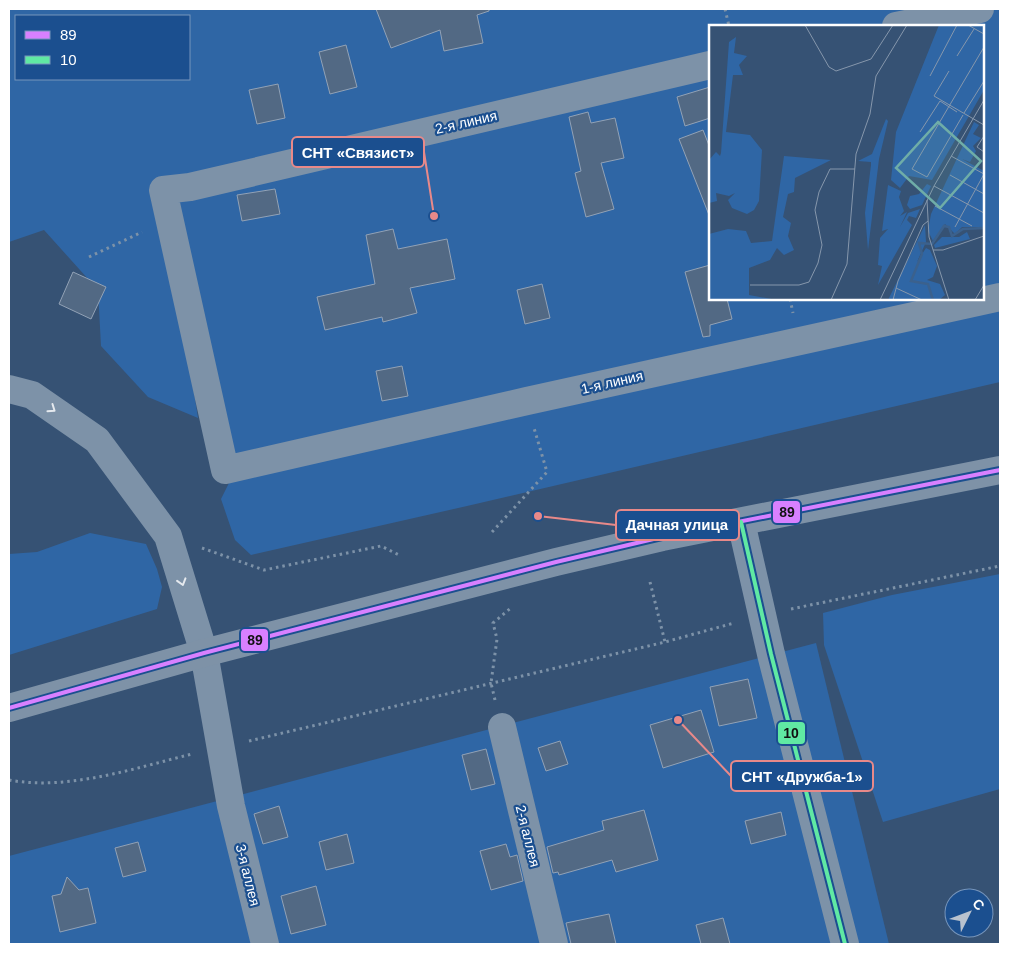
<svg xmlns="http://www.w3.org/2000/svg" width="1009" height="953" font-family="Helvetica,sans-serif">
<rect width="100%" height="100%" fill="#365274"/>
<g fill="#2f66a5" fill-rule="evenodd">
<path d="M 9,9 L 1000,9 L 1000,382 L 467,506 L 251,555 L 235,540 L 221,499 L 234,473 L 188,354 L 198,418 L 148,397 L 101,346 L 98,290 L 44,230 L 9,242 ZM 16,16 L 189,16 L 189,79 L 16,79 ZM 710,26 L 983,26 L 983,299 L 710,299 Z"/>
<polygon points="90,533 146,544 157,569 162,587 157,609 9,655 9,554 37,552"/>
<polygon points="1000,574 1000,789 883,822 824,645 823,613 892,595"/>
<polygon points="816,643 889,944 9,944 9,856"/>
</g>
<g fill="#526984" stroke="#92a2b6">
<polygon points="376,9 489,9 489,11 477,15 483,43 444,51 440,30 391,48"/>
<polygon points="346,45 357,87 330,94 319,52"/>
<polygon points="278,84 285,118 257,124 249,90"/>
<polygon points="710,87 710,118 685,126 677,97"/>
<polygon points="588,112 591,123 615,118 624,158 601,163 614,209 586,217 575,173 581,171 569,117"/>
<polygon points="703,130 710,148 710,215 709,215 679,139"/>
<polygon points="275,189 280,214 242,221 237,195"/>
<polygon points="393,229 398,249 447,239 455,279 410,288 417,313 383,322 382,317 325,330 317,297 375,284 366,235"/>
<polygon points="710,265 710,299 727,299 732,319 710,325 710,336 703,337 685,272"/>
<polygon points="73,272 106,287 91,319 59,304"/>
<polygon points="542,284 550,318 525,324 517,290"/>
<polygon points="402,366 408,396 382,401 376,371"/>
<polygon points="748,679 757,718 719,726 710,687"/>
<polygon points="701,710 714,752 663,768 650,725"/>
<polygon points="560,741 568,764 546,771 538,748"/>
<polygon points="486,749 495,784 471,790 462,755"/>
<polygon points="279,806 288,837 263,844 254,814"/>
<polygon points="644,810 658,860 616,872 612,860 559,875 558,872 553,873 547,847 604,830 602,821"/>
<polygon points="781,812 786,835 751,844 745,821"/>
<polygon points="347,834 354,863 326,870 319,842"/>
<polygon points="138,842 146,871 123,877 115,848"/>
<polygon points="506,844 510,857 517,855 523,881 491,890 480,851"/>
<polygon points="67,877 79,890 88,888 96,923 60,932 52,896 61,894"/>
<polygon points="316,886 326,925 291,934 281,896"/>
<polygon points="609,914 616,944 571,944 566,923"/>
<polygon points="723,918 730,944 701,944 696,925"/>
</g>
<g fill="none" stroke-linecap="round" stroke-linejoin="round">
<g stroke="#7d92a8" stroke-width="3" stroke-dasharray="2.5 4" stroke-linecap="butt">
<polyline points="725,9 729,26"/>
<polyline points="89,257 142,232"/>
<polyline points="790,299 793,313"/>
<polyline points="492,532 547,472 534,428"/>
<polyline points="202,548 264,570 381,546 401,556"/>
<polyline points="650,582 665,642"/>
<polyline points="791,609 1000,566"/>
<polyline points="495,700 491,683 497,639 493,623 512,607"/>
<polyline points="249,741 665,642 734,623"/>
<path d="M 9,780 C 68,791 135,768 192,754"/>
</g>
<g stroke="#7d92a8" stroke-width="28">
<polyline points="896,26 980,9"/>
<polyline points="710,65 190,187 163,190 225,470 527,401 1000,297"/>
<polyline points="9,389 32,395 97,440 168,536 204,653 231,806 265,944"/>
<polyline points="741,522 771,654 845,944"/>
<polyline points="502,727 554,944"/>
</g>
<polyline stroke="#7e92a7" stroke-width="28" points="9,708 204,653 556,562 662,537 1000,470"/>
<g stroke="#1b4f8f" stroke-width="8">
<polyline id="bus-1" points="9,708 204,653 556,562 662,537 1000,470"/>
</g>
<g stroke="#1b4f8f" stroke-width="8">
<polyline id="bus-2" points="741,522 771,654 845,944"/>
</g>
<use href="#bus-1" stroke="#d880ff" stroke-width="4"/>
<use href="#bus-2" stroke="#60e9a3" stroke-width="4"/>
</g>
<defs><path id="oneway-chevron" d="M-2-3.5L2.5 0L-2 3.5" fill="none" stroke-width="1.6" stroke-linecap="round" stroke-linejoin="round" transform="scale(1.25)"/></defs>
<g stroke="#e5e9ee">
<use href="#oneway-chevron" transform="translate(52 409) rotate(35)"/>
<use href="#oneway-chevron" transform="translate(182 582) rotate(73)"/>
</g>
<g text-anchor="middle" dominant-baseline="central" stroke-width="4.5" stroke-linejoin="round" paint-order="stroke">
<g font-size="14" fill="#fff" stroke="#1b4f8f">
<text transform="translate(466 122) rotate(-13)">2-я линия</text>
<text transform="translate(612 382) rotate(-13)">1-я линия</text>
<text transform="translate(528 836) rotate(76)">2-я аллея</text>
<text transform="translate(248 875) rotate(76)">3-я аллея</text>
</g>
</g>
<g transform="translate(709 25)">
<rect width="275" height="275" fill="#365274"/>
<path d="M 230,0 L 275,0 L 275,65 L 223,155 L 200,151 L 191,163 L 182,155 L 187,107 ZM 27,12 L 25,28 L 38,31 L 30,40 L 34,50 L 24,50 L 17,107 L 41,110 L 53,125 L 50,176 L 45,185 L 38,189 L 23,183 L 19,175 L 26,168 L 20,171 L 7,168 L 8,176 L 0,178 L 0,135 L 7,127 L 11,131 L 12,128 L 20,17 ZM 177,94 L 179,96 L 170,134 L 159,225 L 156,188 L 162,140 L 162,137 L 149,136 L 163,129 ZM 265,97 L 270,100 L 264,109 L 272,113 L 264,121 L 267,126 L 261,137 L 253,134 L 275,146 L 275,202 L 253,202 L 246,209 L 236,199 L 224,216 L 219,206 L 222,189 ZM 75,131 L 122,135 L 86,153 L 85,167 L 79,169 L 74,192 L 82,198 L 79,211 L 85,225 L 75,230 L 68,223 L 61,235 L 40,243 L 40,270 L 68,275 L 0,275 L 0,209 L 19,204 L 37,206 L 42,218 L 63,216 ZM 218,159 L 222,161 L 213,180 L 201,184 L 198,180 L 201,171 L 210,169 ZM 179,160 L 192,166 L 190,172 L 195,186 L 191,191 L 198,187 L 191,202 L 199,188 L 211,184 L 207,193 L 200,191 L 198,195 L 203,200 L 169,260 L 173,241 L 169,240 L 171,213 L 179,204 L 173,206 ZM 216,200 L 217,217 L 208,237 L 217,223 L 221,225 L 228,241 L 224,252 L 218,255 L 231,259 L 236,270 L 230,275 L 179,275 ZM 258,207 L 261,214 L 226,223 L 225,220 L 233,212 L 250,212 Z" fill="#2f66a5"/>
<path fill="none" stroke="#3b618d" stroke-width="2.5" d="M 224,275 L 219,259 L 202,256 L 213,229 L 210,218 L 223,219 L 235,201 L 240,202 L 243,211 L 254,204 L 275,203"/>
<path fill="none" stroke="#8697ac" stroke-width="1" d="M 96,0 L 120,42 L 127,46 L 162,34 L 184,0M 259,0 L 275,9M 248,31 L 265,4M 240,46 L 225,71 L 275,100M 221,51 L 248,0M 255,88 L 275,56M 254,90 L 218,152 L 203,144 L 275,22M 211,107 L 231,76 L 248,87M 275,111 L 268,122 L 275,127M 242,131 L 275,149M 241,150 L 275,169M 225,161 L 275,188M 218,175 L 220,212 L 240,275M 226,181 L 263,201M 246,202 L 275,149M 224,225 L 234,225 L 275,211M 41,260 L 90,260 L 100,257 L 109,238 L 113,220 L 106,185 L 110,167 L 121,144 L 146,144M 187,263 L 213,275M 122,275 L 138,239 L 147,129 L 161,89 L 167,51 L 198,0M 171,275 L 225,161 L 275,75M 184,275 L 189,256 L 214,200 L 219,196M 266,275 L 275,260"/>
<path fill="#6fada8" fill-opacity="0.15" stroke="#6fada8" stroke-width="2.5" d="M 229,97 L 272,136 L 231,183 L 187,143 Z"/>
<rect width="275" height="275" fill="none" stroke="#fff" stroke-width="2.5"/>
</g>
<path fill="none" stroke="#e88989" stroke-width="2" d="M434 216L424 152M538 516L616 525M678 720L731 776"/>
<g fill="#e88989" stroke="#1b4f8f" stroke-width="2">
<circle cx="434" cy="216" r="5"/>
<circle cx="538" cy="516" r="5"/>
<circle cx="678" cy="720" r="5"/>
</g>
<g fill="#1b4f8f" stroke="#e88989" stroke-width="2">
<rect x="292" y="137" width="132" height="30" rx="5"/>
<rect x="616" y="510" width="123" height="30" rx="5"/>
<rect x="731" y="761" width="142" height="30" rx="5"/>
</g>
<g font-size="15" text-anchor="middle" font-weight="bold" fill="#fff">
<text x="358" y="158">СНТ «Связист»</text>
<text x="677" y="530">Дачная улица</text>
<text x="802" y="782">СНТ «Дружба-1»</text>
</g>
<g stroke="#1b4f8f" stroke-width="2">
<rect x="772" y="500" width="29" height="24" rx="5" fill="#d880ff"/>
<rect x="240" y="628" width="29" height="24" rx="5" fill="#d880ff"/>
<rect x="777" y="721" width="29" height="24" rx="5" fill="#60e9a3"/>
</g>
<g font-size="14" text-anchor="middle" font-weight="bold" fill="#111">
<text x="787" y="517">89</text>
<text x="255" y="645">89</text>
<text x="791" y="738">10</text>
</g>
<rect width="1009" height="953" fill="none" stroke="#ffffff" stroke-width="20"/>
<rect x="15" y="15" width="175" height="65" fill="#1b4f8f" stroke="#7695bc"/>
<rect x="25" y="31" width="25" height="8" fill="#d880ff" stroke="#7695bc"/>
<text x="60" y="40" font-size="15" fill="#ffffff">89</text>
<rect x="25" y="56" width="25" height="8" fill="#60e9a3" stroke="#7695bc"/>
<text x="60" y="65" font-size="15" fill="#ffffff">10</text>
<g transform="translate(969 913) rotate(48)"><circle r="24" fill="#1b4f8f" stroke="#7695bc"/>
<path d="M0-4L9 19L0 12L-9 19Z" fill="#b9c2ce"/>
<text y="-8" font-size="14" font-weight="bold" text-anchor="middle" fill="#ffffff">С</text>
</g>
</svg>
